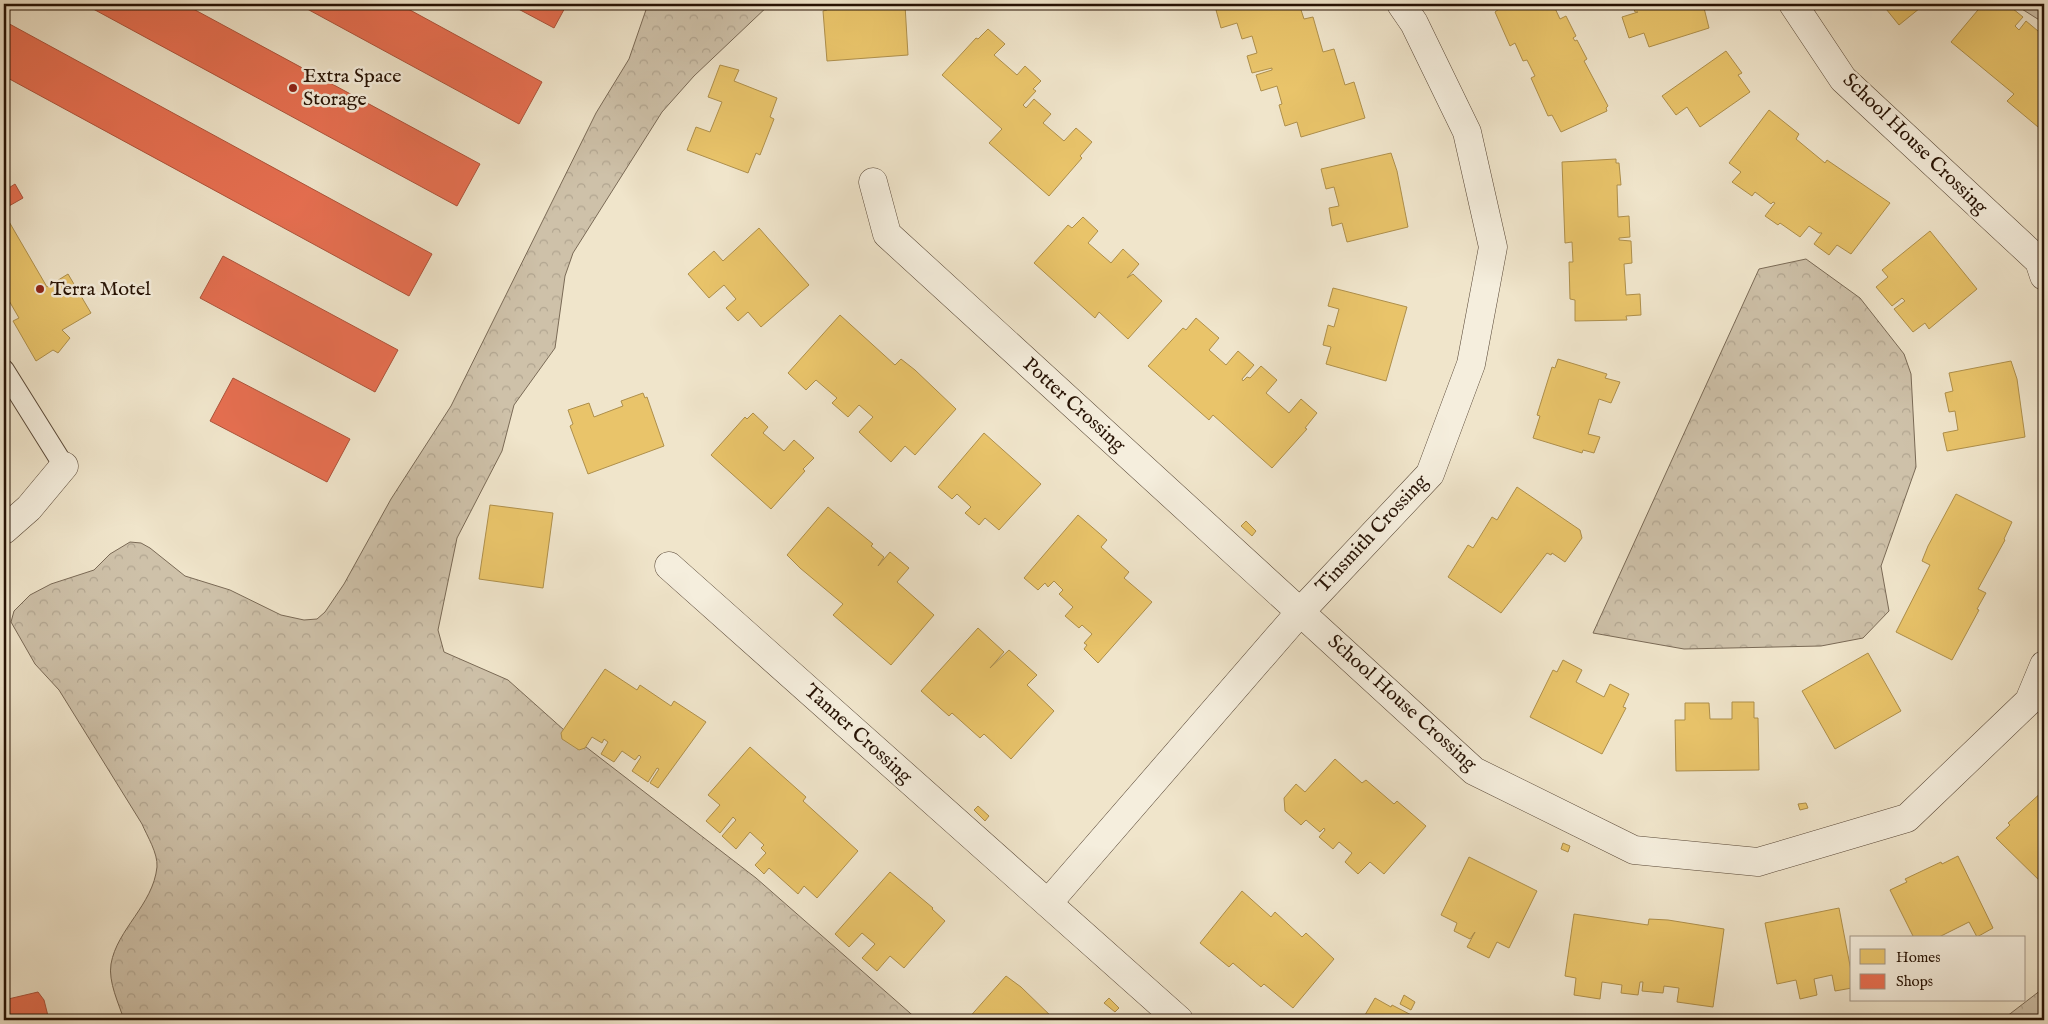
<svg xmlns="http://www.w3.org/2000/svg" width="2048" height="1024" font-family="'IM FELL English',serif">
<defs>
<pattern id="forest-crowns" width="20" height="18" patternUnits="userSpaceOnUse" patternTransform="scale(1.25)"><rect width="20" height="18" fill="#cec1a9"/><path d="M2 6a3 3 0 1 1 6 0M12 15a3 3 0 1 1 6 0" fill="none" stroke="#b1a590"/></pattern>
</defs>
<rect width="100%" height="100%" fill="#f0e5cb"/>
<filter id="stains"><feTurbulence type="fractalNoise" baseFrequency=".004" numOctaves="4"/><feColorMatrix values="0 0 0 0 .2 0 0 0 0 .09 0 0 0 0 .02 0 0 0 .5 -.17"/></filter>
<radialGradient id="worn" r=".72"><stop offset=".6" stop-color="#630" stop-opacity="0"/><stop offset="1" stop-color="#630" stop-opacity=".3"/></radialGradient>
<g fill="url(#forest-crowns)" stroke="#7a6a56">
<path d="M 648,4 L 770,4 L 694,76 L 662,112 L 573,253 L 565,276 L 555,348 L 514,405 L 502,451 L 457,538 L 438,630 L 444,652 L 508,680 L 564,730 L 756,878 L 918,1020 L 124,1020 C 119,1004 108,982 111,964 C 117,929 153,905 157,867 C 158,853 147,836 142,824 L 59,690 L 35,664 L 11,622 L 14,611 L 30,595 L 51,584 L 94,570 L 110,554 L 130,542 L 141,543 L 150,548 L 185,576 L 230,590 L 281,615 L 304,620 L 317,619 L 325,612 L 344,584 L 391,499 L 451,406 L 596,113 L 629,59 Z"/>
<polygon points="2014,4 2044,4 2044,23"/>
<polygon points="1806,259 1860,298 1904,354 1911,374 1916,467 1881,566 1889,611 1863,638 1821,646 1684,649 1593,633 1759,269"/>
<polygon points="2044,986 2044,1020 2002,1020 2041,990"/>
</g>
<g fill="#e9c46a" stroke="#ae8f4b">
<polygon points="827,4 848,4 848,9 880,7 880,4 905,5 908,55 827,61 823,11 827,10"/>
<polygon points="1231,4 1299,4 1304,19 1313,17 1323,52 1334,49 1345,85 1354,82 1365,118 1301,137 1297,122 1285,126 1279,105 1282,104 1277,86 1261,91 1256,75 1272,70 1272,68 1252,73 1247,56 1257,53 1252,36 1242,39 1237,23 1221,28 1216,10"/>
<polygon points="1497,4 1553,4 1560,19 1566,16 1576,36 1573,38 1575,41 1577,40 1587,59 1584,61 1608,106 1606,108 1607,111 1561,132 1552,115 1548,116 1531,78 1535,76 1527,60 1523,61 1515,43 1510,46 1495,12 1499,9"/>
<polygon points="1632,4 1703,4 1709,28 1649,47 1644,33 1629,38 1622,17 1638,12 1635,12"/>
<polygon points="1882,4 1925,4 1899,25"/>
<polygon points="1983,4 1991,7 1994,4 2007,4 2023,17 2015,26 2019,30 2026,21 2044,36 2042,49 2044,56 2041,59 2044,62 2044,132 2007,101 2014,94 1951,42"/>
<polygon points="988,29 1005,44 994,55 1017,75 1025,66 1041,81 1033,89 1036,91 1023,105 1026,108 1034,99 1051,114 1043,123 1064,141 1076,128 1092,142 1080,156 1082,158 1049,196 989,143 1002,129 942,75 976,38 978,39"/>
<polygon points="1726,51 1742,73 1738,75 1750,92 1700,127 1687,107 1676,115 1662,96"/>
<polygon points="720,65 739,70 734,81 777,98 770,117 774,119 760,155 756,153 748,173 687,150 696,127 710,132 722,102 708,97"/>
<polygon points="1769,110 1799,134 1796,139 1825,163 1827,160 1890,203 1851,254 1837,245 1829,255 1814,244 1822,233 1819,233 1809,226 1800,237 1780,223 1778,225 1765,216 1775,203 1773,202 1771,204 1755,192 1752,196 1732,182 1741,172 1729,163"/>
<polygon points="1391,153 1397,171 1408,227 1347,242 1342,223 1332,226 1329,208 1339,206 1334,187 1326,189 1321,169"/>
<polygon points="1616,159 1616,163 1619,163 1621,185 1617,185 1618,217 1629,216 1630,237 1619,238 1619,240 1631,241 1632,263 1624,264 1626,295 1640,294 1641,315 1626,316 1627,320 1575,321 1575,300 1570,299 1569,262 1573,262 1572,242 1565,243 1562,162"/>
<polygon points="4,213 47,287 68,274 91,313 62,330 70,338 58,353 53,350 36,361 13,321 19,318 4,292"/>
<polygon points="1083,217 1098,231 1088,243 1111,263 1123,249 1139,264 1127,278 1133,274 1162,301 1128,339 1099,312 1095,318 1034,263 1068,225 1072,228"/>
<polygon points="759,228 809,285 761,327 748,312 738,321 726,308 736,299 724,285 709,298 688,274 714,251 723,261"/>
<polygon points="1930,231 1977,289 1929,329 1925,323 1913,332 1894,309 1905,301 1902,298 1892,306 1876,287 1888,277 1882,270"/>
<polygon points="1333,288 1407,307 1386,381 1326,364 1331,347 1323,345 1328,325 1334,327 1339,309 1328,306"/>
<polygon points="840,315 895,365 901,359 915,370 956,409 915,455 905,446 891,462 859,432 873,417 859,405 848,417 832,403 837,398 816,380 806,390 788,373"/>
<polygon points="1196,318 1219,338 1209,350 1226,365 1238,351 1254,365 1242,379 1243,381 1247,377 1250,378 1261,366 1277,380 1266,393 1289,413 1301,399 1317,413 1305,428 1307,429 1272,468 1213,415 1209,420 1148,366 1183,328 1186,330"/>
<polygon points="1558,359 1607,374 1605,378 1620,382 1611,403 1599,399 1588,434 1600,437 1594,453 1583,450 1582,453 1533,438 1540,416 1537,415 1552,367 1555,368"/>
<polygon points="2011,361 2017,379 2025,437 1947,451 1943,433 1958,430 1955,411 1949,412 1945,393 1953,391 1949,373"/>
<polygon points="643,393 645,398 647,397 664,446 588,474 570,426 573,424 568,410 589,403 594,417 623,406 621,401"/>
<polygon points="753,413 768,427 763,433 784,451 794,440 814,458 803,469 805,471 771,509 711,455 745,417 747,419"/>
<polygon points="984,433 1041,484 999,530 985,518 979,525 965,513 971,507 957,494 952,499 938,487"/>
<polygon points="1517,487 1580,530 1582,538 1565,562 1552,553 1551,555 1547,553 1501,613 1448,577 1468,545 1473,548 1492,517 1497,520"/>
<polygon points="1956,494 2012,522 2004,539 2005,540 1978,589 1986,593 1977,609 1979,610 1952,660 1896,632 1930,565 1922,561 1928,546"/>
<polygon points="490,505 553,513 543,588 479,579"/>
<polygon points="828,507 873,544 871,546 884,557 878,566 890,552 909,568 897,582 934,615 891,665 833,615 843,604 800,568 787,555"/>
<polygon points="1078,515 1107,540 1101,547 1129,572 1124,578 1152,602 1098,663 1084,649 1087,645 1084,643 1092,634 1082,625 1079,628 1065,616 1073,607 1059,594 1063,590 1054,581 1048,587 1045,583 1038,590 1024,578"/>
<polygon points="1246,521 1256,531 1252,536 1241,526"/>
<polygon points="978,628 1004,652 990,668 1009,650 1037,675 1027,685 1054,711 1011,759 984,734 980,738 952,713 949,716 921,691"/>
<polygon points="1868,653 1901,711 1835,749 1802,691"/>
<polygon points="1563,660 1582,670 1576,682 1604,697 1610,684 1629,694 1623,707 1626,708 1602,754 1530,717 1553,670 1557,672"/>
<polygon points="605,669 637,690 640,685 671,706 674,701 706,722 658,788 650,783 659,769 657,768 648,782 632,771 641,757 639,755 635,760 622,751 614,762 601,754 608,742 604,739 602,743 592,737 585,748 579,750 562,739 561,733"/>
<polygon points="1732,702 1754,702 1754,718 1758,718 1759,770 1676,771 1675,720 1685,720 1685,703 1709,703 1710,719 1732,719"/>
<polygon points="750,747 806,797 803,801 858,851 817,898 804,886 798,894 769,868 764,874 755,865 766,853 761,848 764,845 750,832 736,849 722,836 736,820 733,817 720,833 706,821 720,805 708,795"/>
<polygon points="1335,759 1362,783 1366,780 1394,804 1397,801 1426,826 1384,874 1370,862 1358,874 1345,862 1352,853 1339,842 1333,849 1319,837 1325,830 1324,828 1320,832 1306,820 1301,825 1285,811 1284,798 1296,784 1305,792"/>
<polygon points="2044,790 2044,885 1996,838 2010,825 2008,823"/>
<polygon points="1806,803 1808,808 1800,810 1798,804"/>
<polygon points="978,806 989,816 985,821 974,810"/>
<polygon points="1563,843 1570,846 1568,852 1561,849"/>
<polygon points="1958,856 1993,928 1977,937 1969,922 1937,938 1914,938 1890,890 1907,882 1905,879 1941,862 1942,864"/>
<polygon points="1469,857 1537,891 1509,948 1497,942 1489,958 1467,947 1475,932 1470,939 1454,931 1457,923 1441,915"/>
<polygon points="890,872 933,908 932,909 945,921 904,968 890,956 877,971 862,958 875,944 862,933 849,947 835,934"/>
<polygon points="1242,891 1271,917 1275,912 1302,937 1306,933 1334,959 1293,1008 1264,984 1261,987 1233,963 1229,967 1200,943"/>
<polygon points="1839,908 1852,976 1852,988 1835,991 1832,975 1814,979 1817,995 1800,999 1796,980 1777,984 1765,923"/>
<polygon points="1574,914 1648,925 1649,919 1668,920 1724,929 1713,1007 1677,1002 1679,988 1664,986 1663,993 1642,991 1643,982 1640,982 1638,995 1621,993 1622,985 1602,982 1600,999 1574,995 1576,978 1565,976"/>
<polygon points="1006,976 1021,987 1055,1020 967,1020"/>
<polygon points="1404,995 1415,1002 1411,1010 1400,1004"/>
<polygon points="1109,998 1119,1008 1115,1012 1104,1003"/>
<polygon points="1375,998 1391,1007 1392,1005 1421,1020 1362,1020"/>
</g>
<g fill="#e76f51" stroke="#ad533a">
<polygon points="84,4 184,4 480,164 457,206"/>
<polygon points="298,4 399,4 542,82 519,124"/>
<polygon points="509,4 567,4 554,28"/>
<polygon points="4,21 432,254 409,296 4,76"/>
<polygon points="15,184 23,198 9,206 4,198 4,191"/>
<polygon points="223,256 398,350 375,392 200,298"/>
<polygon points="233,378 350,439 327,482 210,421"/>
<polygon points="38,992 44,1000 49,1020 4,1020 4,1000"/>
</g>
<g fill="none" stroke-linecap="round" stroke-linejoin="round">
<g stroke="#584736" stroke-width="22">
<polyline id="lane" points="4,370 64,466"/>
</g>
<g stroke="#584736" stroke-width="29">
<g id="street">
<polyline points="1793,4 1843,79 2039,261 2044,276"/>
<polyline points="873,182 887,234 1474,771 1634,850 1758,862 1907,818 2029,701 2044,665"/>
<polyline points="4,530 29,508 64,466"/>
<polyline points="669,566 1179,1020"/>
<polyline points="1048,903 1301,611 1430,474 1471,364 1493,247 1467,132 1414,23 1401,4"/>
</g>
</g>
<use href="#lane" stroke="#f5eedd" stroke-width="20"/>
<use href="#street" stroke="#f5eedd" stroke-width="28"/>
</g>
<g fill="#8f2418" stroke="#f5eedd" stroke-width="2">
<circle cx="293" cy="88" r="5"/>
<circle cx="40" cy="289" r="5"/>
</g>
<g text-anchor="middle" dominant-baseline="central" stroke-width="5" stroke-linejoin="round" paint-order="stroke">
<g font-size="20" fill="#261204" stroke="#f5eedd" text-anchor="start">
<text x="303" y="76">Extra Space<tspan x="303" dy="23">Storage</tspan></text>
<text x="50" y="289">Terra Motel</text>
</g>
<g font-size="20" fill="#261204" stroke="#f5eedd">
<text transform="translate(1915 144) rotate(44)">School House Crossing</text>
<text transform="translate(1074 405) rotate(42)">Potter Crossing</text>
<text transform="translate(1372 534) rotate(-47)">Tinsmith Crossing</text>
<text transform="translate(1402 703) rotate(42)">School House Crossing</text>
<text transform="translate(858 734) rotate(42)">Tanner Crossing</text>
</g>
</g>
<rect width="2048" height="1024" fill="none" stroke="#f0e5cb" stroke-width="20"/>
<rect x="5" y="5" width="2038" height="1014" fill="none" stroke="#261204" stroke-width="2.5"/>
<rect x="10" y="10" width="2028" height="1004" fill="none" stroke="#261204"/>
<rect x="1850" y="936" width="175" height="65" fill="#f5eedd" stroke="#a29686"/>
<rect x="1860" y="949" width="25" height="15" fill="#e9c46a" stroke="#a29686"/>
<text x="1896" y="962" font-size="15" fill="#261204">Homes</text>
<rect x="1860" y="974" width="25" height="15" fill="#e76f51" stroke="#a29686"/>
<text x="1896" y="986" font-size="15" fill="#261204">Shops</text>
<rect width="100%" height="100%" filter="url(#stains)"/>
<rect width="100%" height="100%" fill="url(#worn)"/>
</svg>
